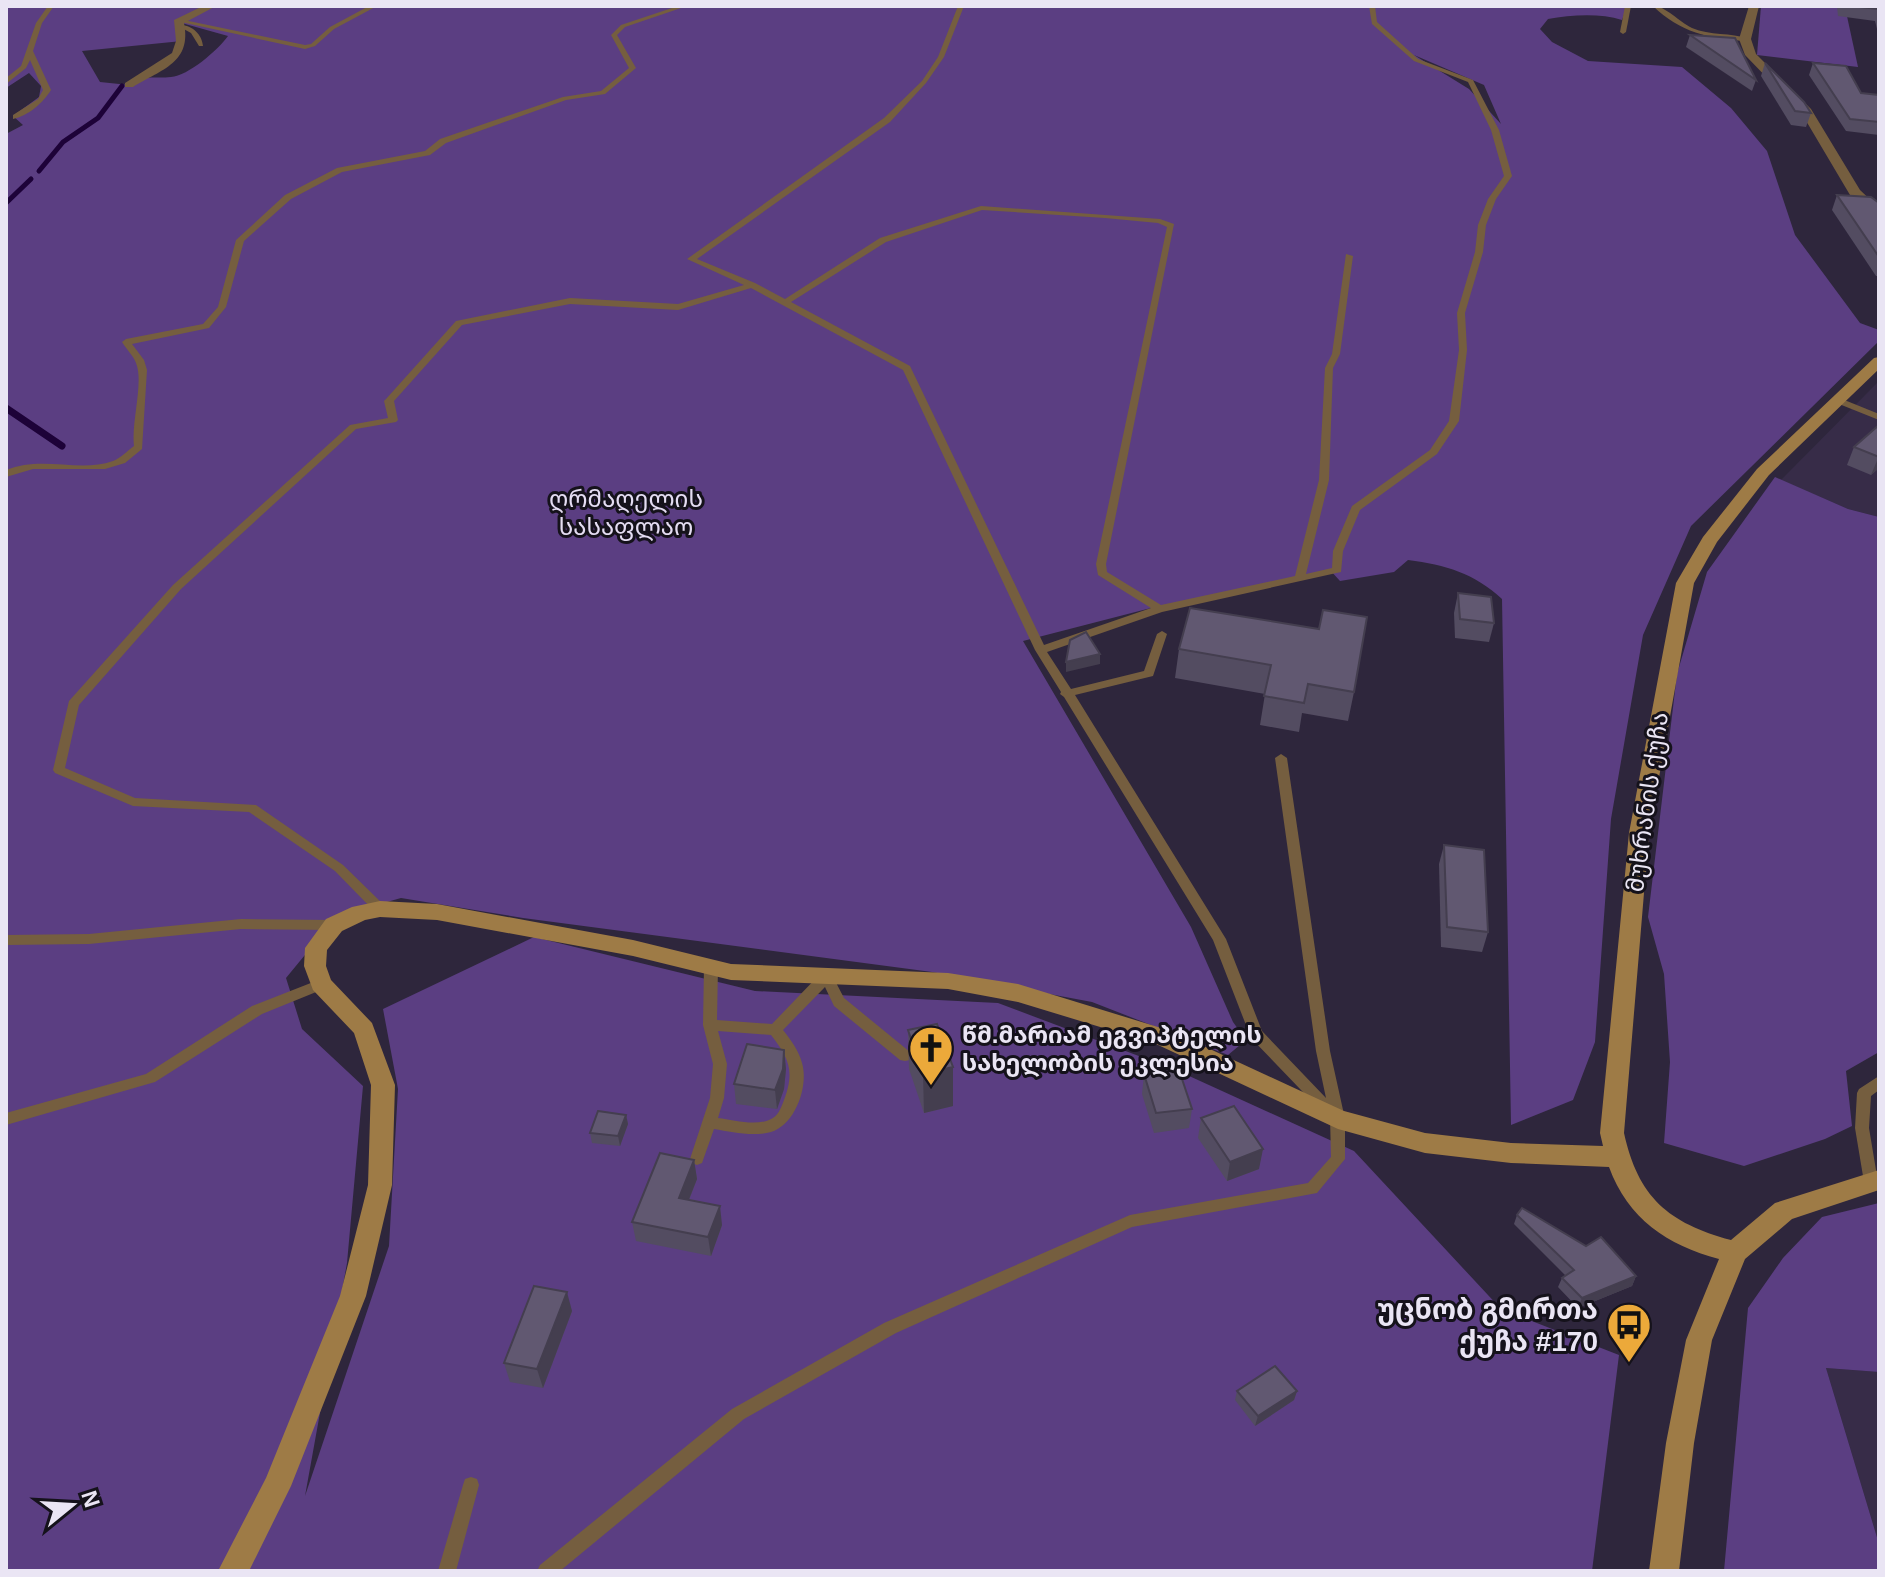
<svg xmlns="http://www.w3.org/2000/svg" width="1885" height="1577" font-family="Helvetica,'Noto Sans Georgian',sans-serif">
<rect width="100%" height="100%" fill="#2e263c"/>
<g fill="#372c48">
<polygon points="1879,381 1879,517 1848,509 1781,480"/>
<polygon points="1826,1368 1879,1372 1879,1544"/>
</g>
<g fill="#5b3e82" fill-rule="evenodd">
<path d="M 6,6 L 1627,6 L 1622,20 C 1600,13 1571,15 1548,19 L 1540,29 L 1552,42 L 1588,61 L 1682,67 L 1731,108 L 1767,151 L 1795,235 L 1860,323 L 1879,330 L 1879,341 L 1691,526 L 1643,635 L 1611,819 L 1595,1042 L 1573,1100 L 1511,1125 L 1502,599 C 1474,573 1446,565 1408,560 L 1394,572 L 1340,581 L 1330,570 L 1147,609 L 1023,641 L 1191,927 L 1233,1022 L 1246,1040 L 1228,1055 L 1092,1002 L 932,972 L 523,918 L 401,898 L 337,916 L 286,978 L 302,1029 L 363,1086 L 347,1263 L 305,1496 L 389,1246 L 398,1089 L 383,1009 L 534,937 L 755,991 L 998,1003 L 1176,1070 L 1354,1151 L 1501,1309 L 1619,1355 L 1592,1571 L 6,1571 L 6,134 L 23,125 L 13,116 L 39,97 L 41,86 L 29,73 L 6,88 ZM 178,22 L 228,36 C 218,50 188,76 171,77 C 154,79 143,74 129,85 L 100,82 L 82,51 L 182,41 ZM 1414,55 L 1484,85 L 1501,124 L 1469,89 Z"/>
<polygon points="1761,6 1845,7 1858,67 1757,55"/>
<polygon points="1775,477 1848,509 1879,517 1879,1052 1846,1071 1852,1126 1825,1139 1744,1166 1664,1143 1670,1062 1664,974 1648,917 1677,674 1707,572"/>
<polygon points="1879,1203 1879,1372 1826,1368 1879,1544 1879,1571 1724,1571 1748,1308 1783,1258 1822,1217"/>
</g>
<g fill="none" stroke-linecap="round" stroke-linejoin="round">
<g stroke="#1d0238" stroke-width="5">
<polyline points="39,171 63,142 98,118 122,86"/>
<polyline points="6,203 31,179"/>
</g>
<polyline stroke="#1d0238" stroke-width="7" points="6,408 62,446"/>
<g fill="#755e3f" fill-rule="evenodd">
<path d="M 48,6 L 54,6 L 42,23 L 33,51 L 51,90 C 43,103 28,116 13,119 L 13,115 L 38,99 L 43,90 L 30,60 L 26,68 L 6,84 L 6,78 L 21,66 L 36,23 Z"/>
<polygon points="369,6 377,6 334,29 315,46 305,49 176,21 179,19 305,45 311,44 330,27"/>
<path d="M 678,6 L 687,6 L 625,27 L 617,35 L 636,68 L 605,94 L 566,100 L 446,143 L 430,155 L 342,172 L 291,199 L 244,241 L 226,307 L 209,328 L 132,344 L 144,360 L 147,370 L 142,449 L 125,463 L 105,469 L 33,469 L 6,477 L 6,470 C 42,455 79,473 113,461 C 121,458 127,451 134,446 C 131,422 144,382 136,363 C 133,355 126,349 122,342 L 126,339 L 203,324 L 218,307 L 236,240 L 285,195 L 337,168 L 425,151 L 440,139 L 563,97 L 601,91 L 629,68 L 611,35 L 621,25 Z"/>
<path d="M 958,6 L 964,6 L 944,57 L 926,83 L 890,122 L 697,259 L 755,283 L 785,299 L 880,238 L 981,206 L 1160,219 L 1174,224 L 1106,564 L 1107,572 L 1161,605 L 1295,576 L 1319,480 L 1325,368 L 1332,354 L 1346,254 L 1353,256 L 1340,354 L 1333,368 L 1329,480 L 1306,574 L 1332,568 L 1333,551 L 1352,506 L 1430,450 L 1449,421 L 1459,350 L 1457,313 L 1475,252 L 1478,225 L 1488,199 L 1504,176 L 1491,130 L 1468,82 L 1414,61 L 1372,24 L 1369,6 L 1375,6 L 1377,22 L 1418,59 L 1473,80 L 1499,130 L 1512,176 L 1496,199 L 1486,225 L 1483,252 L 1465,313 L 1467,350 L 1459,421 L 1437,454 L 1360,510 L 1343,551 L 1341,572 L 1162,612 L 1047,652 L 1071,689 L 1144,671 L 1157,634 L 1162,631 L 1167,634 L 1153,676 L 1075,695 L 1226,939 L 1262,1031 L 1326,1098 L 1316,1051 L 1275,758 L 1281,754 L 1287,758 L 1330,1051 L 1345,1119 L 1345,1159 L 1317,1193 L 1132,1227 L 896,1333 L 744,1419 L 560,1571 L 537,1571 L 540,1565 L 732,1409 L 884,1323 L 1130,1215 L 1308,1183 L 1331,1157 L 1330,1117 L 1325,1115 L 1251,1038 L 1213,940 L 1064,697 L 1060,694 L 1061,692 L 1035,650 L 903,370 L 751,288 L 678,310 L 570,304 L 462,325 L 394,401 L 398,420 L 396,422 L 356,429 L 181,589 L 79,705 L 65,768 L 135,798 L 256,805 L 343,865 L 385,906 L 386,909 L 385,912 L 375,912 L 335,871 L 249,812 L 133,806 L 55,773 L 53,770 L 69,701 L 173,585 L 350,425 L 388,418 L 384,401 L 386,399 L 456,321 L 570,298 L 678,304 L 744,285 L 687,259 L 884,118 L 922,81 L 938,57 ZM 982,210 L 1105,218 L 1158,223 L 1167,227 L 1096,564 L 1098,575 L 1151,608 L 1044,645 L 910,366 L 791,302 L 886,242 Z"/>
<polygon points="1625,6 1631,6 1626,32 1623,34 1620,32"/>
<path d="M 1653,6 C 1666,6 1679,22 1692,28 C 1710,36 1731,32 1748,39 L 1745,41 C 1709,39 1680,32 1653,6 Z"/>
<path d="M 180,25 C 193,25 202,35 203,46 L 199,46 L 191,33 L 180,27 Z"/>
<polygon points="1837,397 1879,414 1879,420 1834,402 1832,400"/>
<polygon points="241,919 334,920 339,922 340,925 339,928 334,930 241,929 89,944 6,945 6,935 89,934"/>
<path d="M 711,962 L 716,963 L 718,967 L 717,1020 L 772,1024 L 821,973 L 831,973 L 844,998 L 910,1052 L 912,1056 L 910,1060 L 905,1061 L 900,1060 L 834,1006 L 825,987 L 783,1030 C 791,1040 799,1051 802,1063 C 809,1086 795,1125 771,1132 C 752,1137 732,1132 714,1129 L 702,1163 L 697,1165 L 692,1163 L 690,1159 L 710,1098 L 713,1064 L 703,1025 L 704,967 L 706,963 ZM 718,1031 L 771,1035 C 789,1058 795,1071 784,1100 C 781,1108 778,1117 769,1120 C 754,1126 733,1120 718,1118 L 724,1098 L 727,1064 Z"/>
<polygon points="321,979 326,980 328,984 326,988 262,1014 155,1082 6,1125 6,1113 146,1074 252,1006"/>
<polygon points="1879,1076 1879,1090 1871,1096 1869,1128 1878,1182 1876,1186 1871,1188 1866,1186 1864,1182 1855,1128 1857,1093 1859,1089"/>
<polygon points="471,1477 477,1479 479,1485 456,1571 438,1571 463,1485 465,1479"/>
</g>
<g fill="#755e3f" fill-rule="evenodd">
<path d="M 203,6 L 216,6 L 184,23 C 192,63 162,69 133,87 L 125,87 L 125,83 L 172,53 L 176,41 L 174,20 Z"/>
<polygon points="1749,6 1759,6 1751,39 1756,54 1811,109 1860,190 1879,208 1879,219 1850,195 1802,114 1745,55 1739,39"/>
</g>
<path fill="#9e7b46" fill-rule="evenodd" d="M 1879,357 L 1879,369 L 1769,475 L 1717,542 L 1694,583 L 1649,833 L 1624,1133 C 1638,1197 1668,1223 1731,1240 L 1775,1203 L 1879,1170 L 1879,1190 L 1792,1219 L 1745,1259 L 1712,1340 L 1694,1443 L 1679,1571 L 1649,1571 L 1666,1443 L 1686,1340 L 1719,1259 C 1667,1245 1628,1219 1609,1167 L 1511,1163 L 1425,1153 L 1338,1129 L 1156,1044 L 1018,1002 L 948,989 L 731,980 L 633,956 L 437,920 L 380,917 L 365,920 L 342,931 L 327,950 L 326,966 L 331,980 L 372,1023 L 395,1085 L 392,1185 L 366,1296 L 291,1486 L 249,1571 L 218,1571 L 266,1478 L 340,1296 L 368,1185 L 371,1085 L 354,1033 L 313,990 L 304,966 L 305,948 L 326,919 L 352,907 L 380,901 L 437,904 L 633,940 L 731,964 L 948,973 L 1018,984 L 1171,1031 L 1344,1111 L 1425,1133 L 1511,1143 L 1603,1146 L 1600,1133 L 1629,833 L 1676,583 L 1703,537 L 1757,469 L 1874,358 Z"/>
</g>
<g fill="#534c61">
<polygon points="1837,6 1879,6 1879,37 1875,21 1838,16"/>
<polygon points="1690,35 1756,80 1752,91 1686,47"/>
<polygon points="1765,63 1811,113 1806,127 1791,125 1761,76"/>
<polygon points="1813,63 1861,93 1879,95 1879,135 1846,131 1809,75"/>
<polygon points="1837,195 1879,203 1879,276 1876,276 1832,210"/>
<polygon points="1879,425 1879,468 1871,475 1847,465 1854,447"/>
<polygon points="1458,593 1494,623 1489,642 1455,638 1454,613"/>
<polygon points="1190,608 1354,692 1348,721 1302,713 1299,732 1260,725 1265,694 1175,678 1179,649"/>
<polygon points="1444,845 1488,932 1482,952 1441,947 1439,864"/>
<polygon points="908,1030 953,1106 924,1113 909,1069"/>
<polygon points="784,1050 786,1069 784,1089 777,1109 736,1104 734,1084"/>
<polygon points="1144,1074 1192,1109 1189,1128 1154,1133 1142,1094"/>
<polygon points="626,1115 628,1124 620,1146 592,1143 590,1133"/>
<polygon points="1201,1118 1259,1169 1227,1181 1198,1138"/>
<polygon points="694,1160 697,1179 689,1200 722,1225 711,1256 636,1241 632,1222"/>
<polygon points="1517,1215 1636,1276 1632,1286 1578,1308 1558,1287 1562,1278 1566,1276 1514,1224"/>
<polygon points="572,1311 543,1388 510,1382 504,1363"/>
<polygon points="1237,1391 1297,1391 1294,1400 1255,1426 1235,1400"/>
</g>
<g fill="#443e4f">
<polygon points="1879,456 1879,468 1871,475"/>
<polygon points="1100,654 1100,664 1066,672 1066,662"/>
<polygon points="784,1050 786,1069 784,1089 777,1109 775,1090"/>
<polygon points="953,1067 953,1106 924,1113 923,1074"/>
<polygon points="626,1115 628,1124 620,1146 618,1136"/>
<polygon points="1263,1149 1259,1169 1227,1181 1230,1162"/>
<polygon points="694,1160 697,1179 682,1217 679,1198"/>
<polygon points="720,1206 722,1225 711,1256 708,1237"/>
<polygon points="1636,1276 1632,1286 1578,1308 1582,1298"/>
<polygon points="567,1292 572,1311 543,1388 537,1369"/>
<polygon points="1297,1391 1294,1400 1255,1426 1258,1416"/>
</g>
<g fill="#615871" stroke="#443e4f" stroke-width="2">
<polygon points="1850,6 1879,6 1879,10 1879,9"/>
<polygon points="1690,35 1735,38 1756,80"/>
<polygon points="1765,63 1804,102 1811,113 1795,111"/>
<polygon points="1813,63 1846,66 1861,93 1879,95 1879,122 1850,119"/>
<polygon points="1837,195 1871,197 1879,203 1879,257"/>
<polygon points="1879,425 1879,457 1854,447"/>
<polygon points="1458,593 1491,597 1494,623 1460,619"/>
<polygon points="1190,608 1319,629 1323,610 1367,617 1354,692 1308,684 1304,703 1264,696 1271,665 1179,649"/>
<polygon points="1086,632 1100,654 1066,662 1070,640"/>
<polygon points="1444,845 1484,850 1488,932 1447,927"/>
<polygon points="937,1024 953,1067 923,1074 908,1030"/>
<polygon points="747,1044 784,1050 783,1069 775,1090 734,1084"/>
<polygon points="1179,1070 1192,1109 1156,1113 1144,1074"/>
<polygon points="1234,1106 1263,1149 1230,1162 1201,1118"/>
<polygon points="598,1111 626,1115 618,1136 590,1133"/>
<polygon points="660,1153 694,1160 679,1198 720,1206 708,1237 632,1222"/>
<polygon points="1522,1208 1586,1246 1601,1237 1636,1276 1582,1298 1562,1278 1574,1270 1517,1215"/>
<polygon points="534,1286 567,1292 537,1369 504,1363"/>
<polygon points="1275,1366 1297,1391 1258,1416 1237,1391"/>
</g>
<defs>
<g id="church-pin" transform="scale(2.3)"><path d="M0 17L-7.5 6A9.5 9.5 0 1 1 7.5 6Z" fill="#eca93a" stroke="#15121b"/><path d="M-1.2-6h2.4v3.5h3.3v2.4h-3.3V6h-2.4V-.1h-3.3v-2.4h3.3Z" fill="#111"/></g>
<g id="bus-pin" transform="scale(2.3)"><path d="M0 17L-7.5 6A9.5 9.5 0 1 1 7.5 6Z" fill="#eca93a" stroke="#15121b"/><path d="M-5-6H5V4H4V6H2V4H-2V6H-4V4H-5ZM-3.5-4V0h7V-4ZM-3.5 1.2v1.5H-2V1.2ZM2 1.2v1.5H3.5V1.2Z" fill="#111"/></g>
</defs>
<g fill-rule="evenodd">
<use href="#church-pin" x="931" y="1048"/>
<use href="#bus-pin" x="1629" y="1325"/>
</g>
<g text-anchor="middle" dominant-baseline="central" stroke-width="6" stroke-linejoin="round" paint-order="stroke">
<g font-size="24" fill="#e5ddf3" stroke="#15121b">
<text x="626" y="498">ღრმაღელის<tspan x="626" dy="28">სასაფლაო</tspan></text>
</g>
<g font-size="24" fill="#eae5f4" stroke="#15121b">
<text transform="translate(1647 802) rotate(-82)">მუხრანის ქუჩა</text>
</g>
<g font-size="24" font-weight="bold" fill="#eae5f4" stroke="#15121b" text-anchor="start">
<text x="962" y="1034">წმ.მარიამ ეგვიპტელის<tspan x="962" dy="28">სახელობის ეკლესია</tspan></text>
</g>
<g font-size="28" font-weight="bold" fill="#eae5f4" stroke="#15121b" text-anchor="end">
<text x="1598" y="1309">უცნობ გმირთა<tspan x="1598" dy="32">ქუჩა #170</tspan></text>
</g>
</g>
<rect width="1885" height="1577" fill="none" stroke="#eae5f4" stroke-width="16"/>
<g transform="translate(72 1505) rotate(72)" stroke="#15121b" stroke-width="6" paint-order="stroke">
<path d="M0-6L14 30L0 20L-14 30Z" fill="#eae5f4"/>
<text y="-12" font-size="22" font-weight="bold" text-anchor="middle" fill="#eae5f4">N</text>
</g>
</svg>
